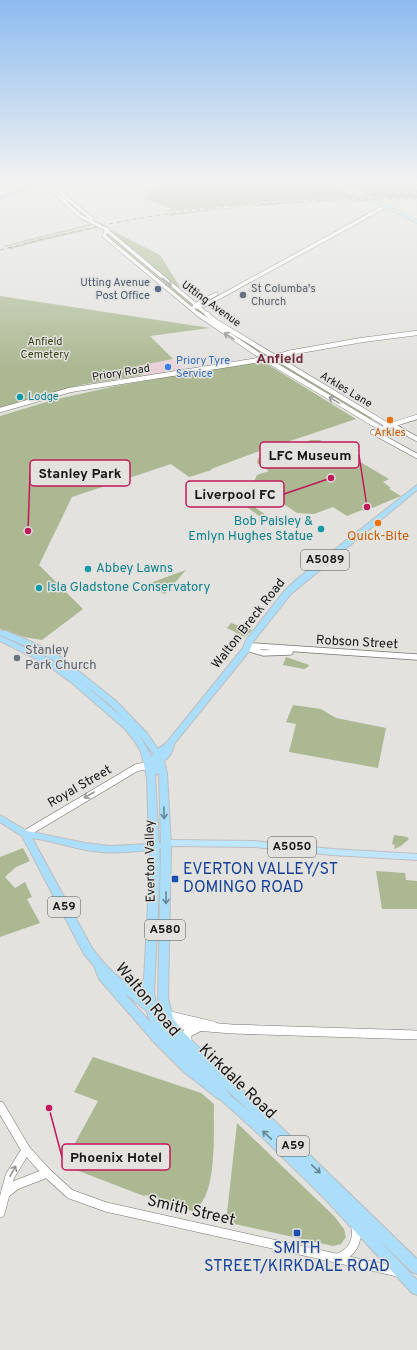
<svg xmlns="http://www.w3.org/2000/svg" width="417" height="1350" font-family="Overpass,sans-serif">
<rect width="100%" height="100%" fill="#e3e2df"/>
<polygon fill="#ead0d9" points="173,359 184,369 145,376 136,366"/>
<g fill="#abb891">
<polygon points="177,180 323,180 349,194 368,198 275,201 166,212 164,211 173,209 142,198 155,193 148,191"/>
<polygon points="338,180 399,180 417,190 417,198 376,198"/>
<path d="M 371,200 L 373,201 C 305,201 237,206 171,216 L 168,214 L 276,203 Z"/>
<polygon points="94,223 97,224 5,247 3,246"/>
<polygon points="99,226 101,227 40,241 11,249 8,248 40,239"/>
<polygon points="113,231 160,255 180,287 177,290 205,313 375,418 367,420 206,321 107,239 104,233"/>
<polygon points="0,296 210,328 150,336 173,359 137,366 143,375 80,385 0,408"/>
<polygon points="251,362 267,364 356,419 254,453 211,469 212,470 189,477 171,464 72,497 39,565 83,609 42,640 24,637 0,629 0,416 53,400 116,386"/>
<polygon points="311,440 320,440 337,451 340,450 389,479 383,482 391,488 389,489 401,496 365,511 362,510 347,516 333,507 314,514 297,513 253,483 257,475 269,471 257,463 258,458"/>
<polygon points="224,485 267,516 262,518 219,487"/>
<polygon points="186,570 165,594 147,585 150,583"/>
<polygon points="231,623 252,630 245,637 227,628"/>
<polygon points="286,657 309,665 308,667 304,669 283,665"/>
<polygon points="293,705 321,709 336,718 386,728 378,768 289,752 296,724 286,722"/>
<polygon points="394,835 407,837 409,839 401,846 394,849 395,845 392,844"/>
<polygon points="23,848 30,861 16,867 5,877 15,888 25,882 32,897 27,899 40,923 0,937 0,857"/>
<polygon points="376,871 405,873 406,880 417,881 417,909 382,909"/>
<path d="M 93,1057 L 201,1093 L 214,1104 C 213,1129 219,1199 192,1211 L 146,1195 L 144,1196 L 63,1165 L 98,1101 L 74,1092 Z"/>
<polygon points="237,1123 334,1216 344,1229 346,1237 341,1244 333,1246 226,1222"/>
</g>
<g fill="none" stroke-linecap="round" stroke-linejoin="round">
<g stroke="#777673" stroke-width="4.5">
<g id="tertiary-far4">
<polyline points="41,180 80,216 104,228 208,315"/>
<polyline points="48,180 64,196 92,219"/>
<polyline points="107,229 104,236 199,315"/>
<polyline points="194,307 195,305 216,294"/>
<polyline points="196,307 207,304 382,208"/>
</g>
</g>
<g stroke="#777673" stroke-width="5.5">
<g id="tertiary-far3">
<polyline points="198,314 262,357 382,429"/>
<polyline points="207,314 215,321 389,426"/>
<polyline points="288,353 362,340 417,333"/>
<polyline points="0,410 70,390 259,360 291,353"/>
<polyline points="392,425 417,439"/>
<polyline points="385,427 417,417"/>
<polyline points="373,432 417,456"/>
</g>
</g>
<g stroke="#777673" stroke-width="7">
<g id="tertiary-far2">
<polyline points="247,648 254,646 417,657"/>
<polyline points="247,648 263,653 290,652"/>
</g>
</g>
<g stroke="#777673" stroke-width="8">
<polyline id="tertiary-far1" points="25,834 136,768 148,765"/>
</g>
<g stroke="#777673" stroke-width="10">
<g id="tertiary">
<polyline points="166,1015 213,1026"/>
<polyline points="171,1024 232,1029 417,1035"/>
<polyline points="187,1042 187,1033 197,1028"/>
<polyline points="0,1106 26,1150 47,1173 70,1194 106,1207 398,1272"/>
<polyline points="6,1193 16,1185 47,1173"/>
<polyline points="0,1213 10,1176 26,1150"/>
<path d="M 338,1258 C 352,1253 358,1242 356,1227"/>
</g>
</g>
<g stroke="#bebebe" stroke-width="2">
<g id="primary">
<polygon points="332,180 336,180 417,220 417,223"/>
<polygon points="171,840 254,841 332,849 417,854 417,860 332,855 254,847 172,846 166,848 163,847 161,845 163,843"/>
</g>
</g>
<g stroke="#bebebe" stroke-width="2">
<g id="trunk">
<polygon points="48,180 52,180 0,199 0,197"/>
<path d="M 417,485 L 417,490 L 291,594 L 253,642 L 250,650 L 174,744 C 174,750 169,758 164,761 L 167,773 L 171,845 L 168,998 L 173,1018 L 183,1032 L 417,1259 L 417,1274 L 412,1272 L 378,1239 L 417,1280 L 417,1295 L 412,1293 L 324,1198 L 264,1139 L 221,1100 L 217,1098 L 184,1072 L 154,1042 L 99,979 L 94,966 L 84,954 L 22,836 L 0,822 L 0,815 L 27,831 L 85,843 L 110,846 L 149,844 L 147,778 L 141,752 L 134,740 L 125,729 L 72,683 L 46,664 L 0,641 L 0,636 L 52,660 L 78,679 L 123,718 L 109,704 L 55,661 L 35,650 L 0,635 L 0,631 L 6,631 L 41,646 L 61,657 L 115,700 L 147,733 L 158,749 L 167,742 L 243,648 L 246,640 L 285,590 L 297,579 ZM 140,736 L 141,737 L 153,754 L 151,757 L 149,752 ZM 159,773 L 161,844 L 159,843 L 155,775 ZM 32,838 C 53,841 72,848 93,851 C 112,854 131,852 150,850 L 150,866 L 144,979 L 141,984 C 125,990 100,959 92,948 ZM 161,848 L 158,998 L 162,1018 L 173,1035 C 167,1029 156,1019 159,1010 L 157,1006 L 154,994 L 160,866 L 159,849 ZM 144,992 L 145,998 L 138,993 ZM 124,993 L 147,1011 L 149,1019 L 152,1024 ZM 224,1087 L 250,1112 L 232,1097 Z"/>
</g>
</g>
<use href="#tertiary-far4" stroke="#fff" stroke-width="3.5"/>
<use href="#tertiary-far3" stroke="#fff" stroke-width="4.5"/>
<use href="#tertiary-far2" stroke="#fff" stroke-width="5.5"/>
<use href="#tertiary-far1" stroke="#fff" stroke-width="7"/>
<use href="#tertiary" stroke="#fff" stroke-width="9"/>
<use href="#primary" fill="#c0e6fb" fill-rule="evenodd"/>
<use href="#trunk" fill="#abdefa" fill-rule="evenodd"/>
<path stroke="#878684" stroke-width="1" stroke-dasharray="4 4" stroke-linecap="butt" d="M 0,250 C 60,234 120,220 181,212 C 259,201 338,199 417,199"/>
</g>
<defs><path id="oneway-shaft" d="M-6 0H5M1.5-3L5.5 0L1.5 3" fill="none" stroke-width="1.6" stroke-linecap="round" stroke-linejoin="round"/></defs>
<g stroke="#979796">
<use href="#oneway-shaft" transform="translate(167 282) rotate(41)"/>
<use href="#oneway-shaft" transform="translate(229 336) rotate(-147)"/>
<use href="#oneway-shaft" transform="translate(334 400) rotate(-149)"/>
<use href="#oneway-shaft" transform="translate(89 795) rotate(150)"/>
<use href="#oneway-shaft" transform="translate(13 1171) rotate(-61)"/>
</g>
<g stroke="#688493">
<use href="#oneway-shaft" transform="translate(164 813) rotate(88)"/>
<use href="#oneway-shaft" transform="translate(166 898) rotate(90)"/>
<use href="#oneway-shaft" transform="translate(267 1135) rotate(-137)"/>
<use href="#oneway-shaft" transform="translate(316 1169) rotate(44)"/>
</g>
<linearGradient id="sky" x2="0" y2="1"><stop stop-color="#8dbbf0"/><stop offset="0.49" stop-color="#f2f2f1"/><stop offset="1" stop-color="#f2f2f1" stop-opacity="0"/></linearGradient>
<rect width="417" height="369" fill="url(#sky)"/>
<circle fill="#5c6f8a" stroke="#e3e2df" stroke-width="1.5" cx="158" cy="289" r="4"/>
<g fill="#6b7280" stroke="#e3e2df" stroke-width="1.5">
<circle cx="243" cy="295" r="4"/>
<circle cx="17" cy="658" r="4"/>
</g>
<circle fill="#3f7fe0" stroke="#e3e2df" stroke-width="1.5" cx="168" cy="367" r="4"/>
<g fill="#0f9aa8" stroke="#e3e2df" stroke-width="1.5">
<circle cx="20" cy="397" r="4"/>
<circle cx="321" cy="529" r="4"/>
<circle cx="88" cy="569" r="4"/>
<circle cx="39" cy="588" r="4"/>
</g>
<g fill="#e8710a" stroke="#e3e2df" stroke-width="1.5">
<circle cx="390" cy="420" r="4"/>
<circle cx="378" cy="523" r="4"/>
</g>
<g fill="#1a4fb4" stroke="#e3e2df" stroke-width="1.5">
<rect x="171" y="875" width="8" height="8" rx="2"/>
<rect x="293" y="1229" width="8" height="8" rx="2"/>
</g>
<g text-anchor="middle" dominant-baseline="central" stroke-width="3" stroke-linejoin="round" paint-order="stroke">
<g font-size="11" fill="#4e5e75" stroke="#e3e2df" text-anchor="end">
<text x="150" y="283">Utting Avenue<tspan x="150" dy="13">Post Office</tspan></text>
</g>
<g font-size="11" fill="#5b616d" stroke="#e3e2df" text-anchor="start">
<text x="251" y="289">St Columba's<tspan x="251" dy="13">Church</tspan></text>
</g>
<g font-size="11" fill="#171716" stroke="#e3e2df">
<text transform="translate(211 304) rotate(36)">Utting Avenue</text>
<text transform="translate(121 373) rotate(-9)">Priory Road</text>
<text transform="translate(346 390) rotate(31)">Arkles Lane</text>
</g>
<g font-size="11" fill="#354115" stroke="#e3e2df">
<text x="45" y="342">Anfield<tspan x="45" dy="13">Cemetery</tspan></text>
</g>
<g font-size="11" fill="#366cbe" stroke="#e3e2df" text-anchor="start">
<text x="176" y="361">Priory Tyre<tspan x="176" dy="13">Service</tspan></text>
</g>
<g font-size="11" fill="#0d838f" stroke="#e3e2df" text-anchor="start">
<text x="28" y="397">Lodge</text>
</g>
<g font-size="11" fill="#c56008" stroke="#e3e2df">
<text x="390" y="433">Arkles</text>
</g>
<g fill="#e3e2df" stroke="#545452" stroke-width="1">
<rect x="301" y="550" width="48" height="20" rx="3"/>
<rect x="268" y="837" width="48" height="20" rx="3"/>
<rect x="48" y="897" width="32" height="20" rx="3"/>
<rect x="145" y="920" width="40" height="20" rx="3"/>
<rect x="277" y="1136" width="32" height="20" rx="3"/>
</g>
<g font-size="12" font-weight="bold" fill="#171716">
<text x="325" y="560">A5089</text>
<text x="292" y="847">A5050</text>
<text x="64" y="907">A59</text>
<text x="165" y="930">A580</text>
<text x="293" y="1146">A59</text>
</g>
<g font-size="13" fill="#0d838f" stroke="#e3e2df" text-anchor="start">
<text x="313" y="522" text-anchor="end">Bob Paisley &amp;<tspan x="313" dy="15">Emlyn Hughes Statue</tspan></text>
<text x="96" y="569">Abbey Lawns</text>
<text x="47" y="588">Isla Gladstone Conservatory</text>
</g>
<g font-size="13" fill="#c56008" stroke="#e3e2df">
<text x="378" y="537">Quick-Bite</text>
</g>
<g font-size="13" fill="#171716" stroke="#e3e2df">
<text transform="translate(249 624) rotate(-52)">Walton Breck Road</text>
<text transform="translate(357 643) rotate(3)">Robson Street</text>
<text transform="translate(80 787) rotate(-30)">Royal Street</text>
<text transform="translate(151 861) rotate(-91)">Everton Valley</text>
</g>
<g font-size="13" fill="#5b616d" stroke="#e3e2df" text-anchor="start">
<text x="25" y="651">Stanley<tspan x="25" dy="15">Park Church</tspan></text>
</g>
<g font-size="14" font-weight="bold" fill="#722c3d" stroke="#e3e2df">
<text x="280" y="359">Anfield</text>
</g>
<g font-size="16" fill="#164399" stroke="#e3e2df" text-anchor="start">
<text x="183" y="870">EVERTON VALLEY/ST<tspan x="183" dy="18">DOMINGO ROAD</tspan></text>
<text x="297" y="1249" text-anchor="middle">SMITH<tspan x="297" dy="18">STREET/KIRKDALE ROAD</tspan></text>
</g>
<g font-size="16" fill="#171716" stroke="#e3e2df">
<text transform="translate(147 1000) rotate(50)">Walton Road</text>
<text transform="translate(237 1082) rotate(44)">Kirkdale Road</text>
<text transform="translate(191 1211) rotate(13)">Smith Street</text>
</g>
</g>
<path fill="none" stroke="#c2185b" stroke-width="1.5" d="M367 507L359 455M28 531L30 473M331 478L284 494M49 1108L62 1157"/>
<g fill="#c2185b" stroke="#e3e2df" stroke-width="1.5">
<circle cx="367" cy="507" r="4"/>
<circle cx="28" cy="531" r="4"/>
<circle cx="331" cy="478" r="4"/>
<circle cx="49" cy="1108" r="4"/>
</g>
<g fill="#e3e2df" stroke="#c2185b" stroke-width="1.5">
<rect x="260" y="442" width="99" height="26" rx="4"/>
<rect x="30" y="460" width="100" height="26" rx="4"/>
<rect x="186" y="481" width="98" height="26" rx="4"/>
<rect x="62" y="1144" width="108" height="26" rx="4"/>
</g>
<g font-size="14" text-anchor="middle" font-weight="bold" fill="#171716">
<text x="310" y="460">LFC Museum</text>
<text x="80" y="478">Stanley Park</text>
<text x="235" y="499">Liverpool FC</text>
<text x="116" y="1162">Phoenix Hotel</text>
</g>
</svg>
